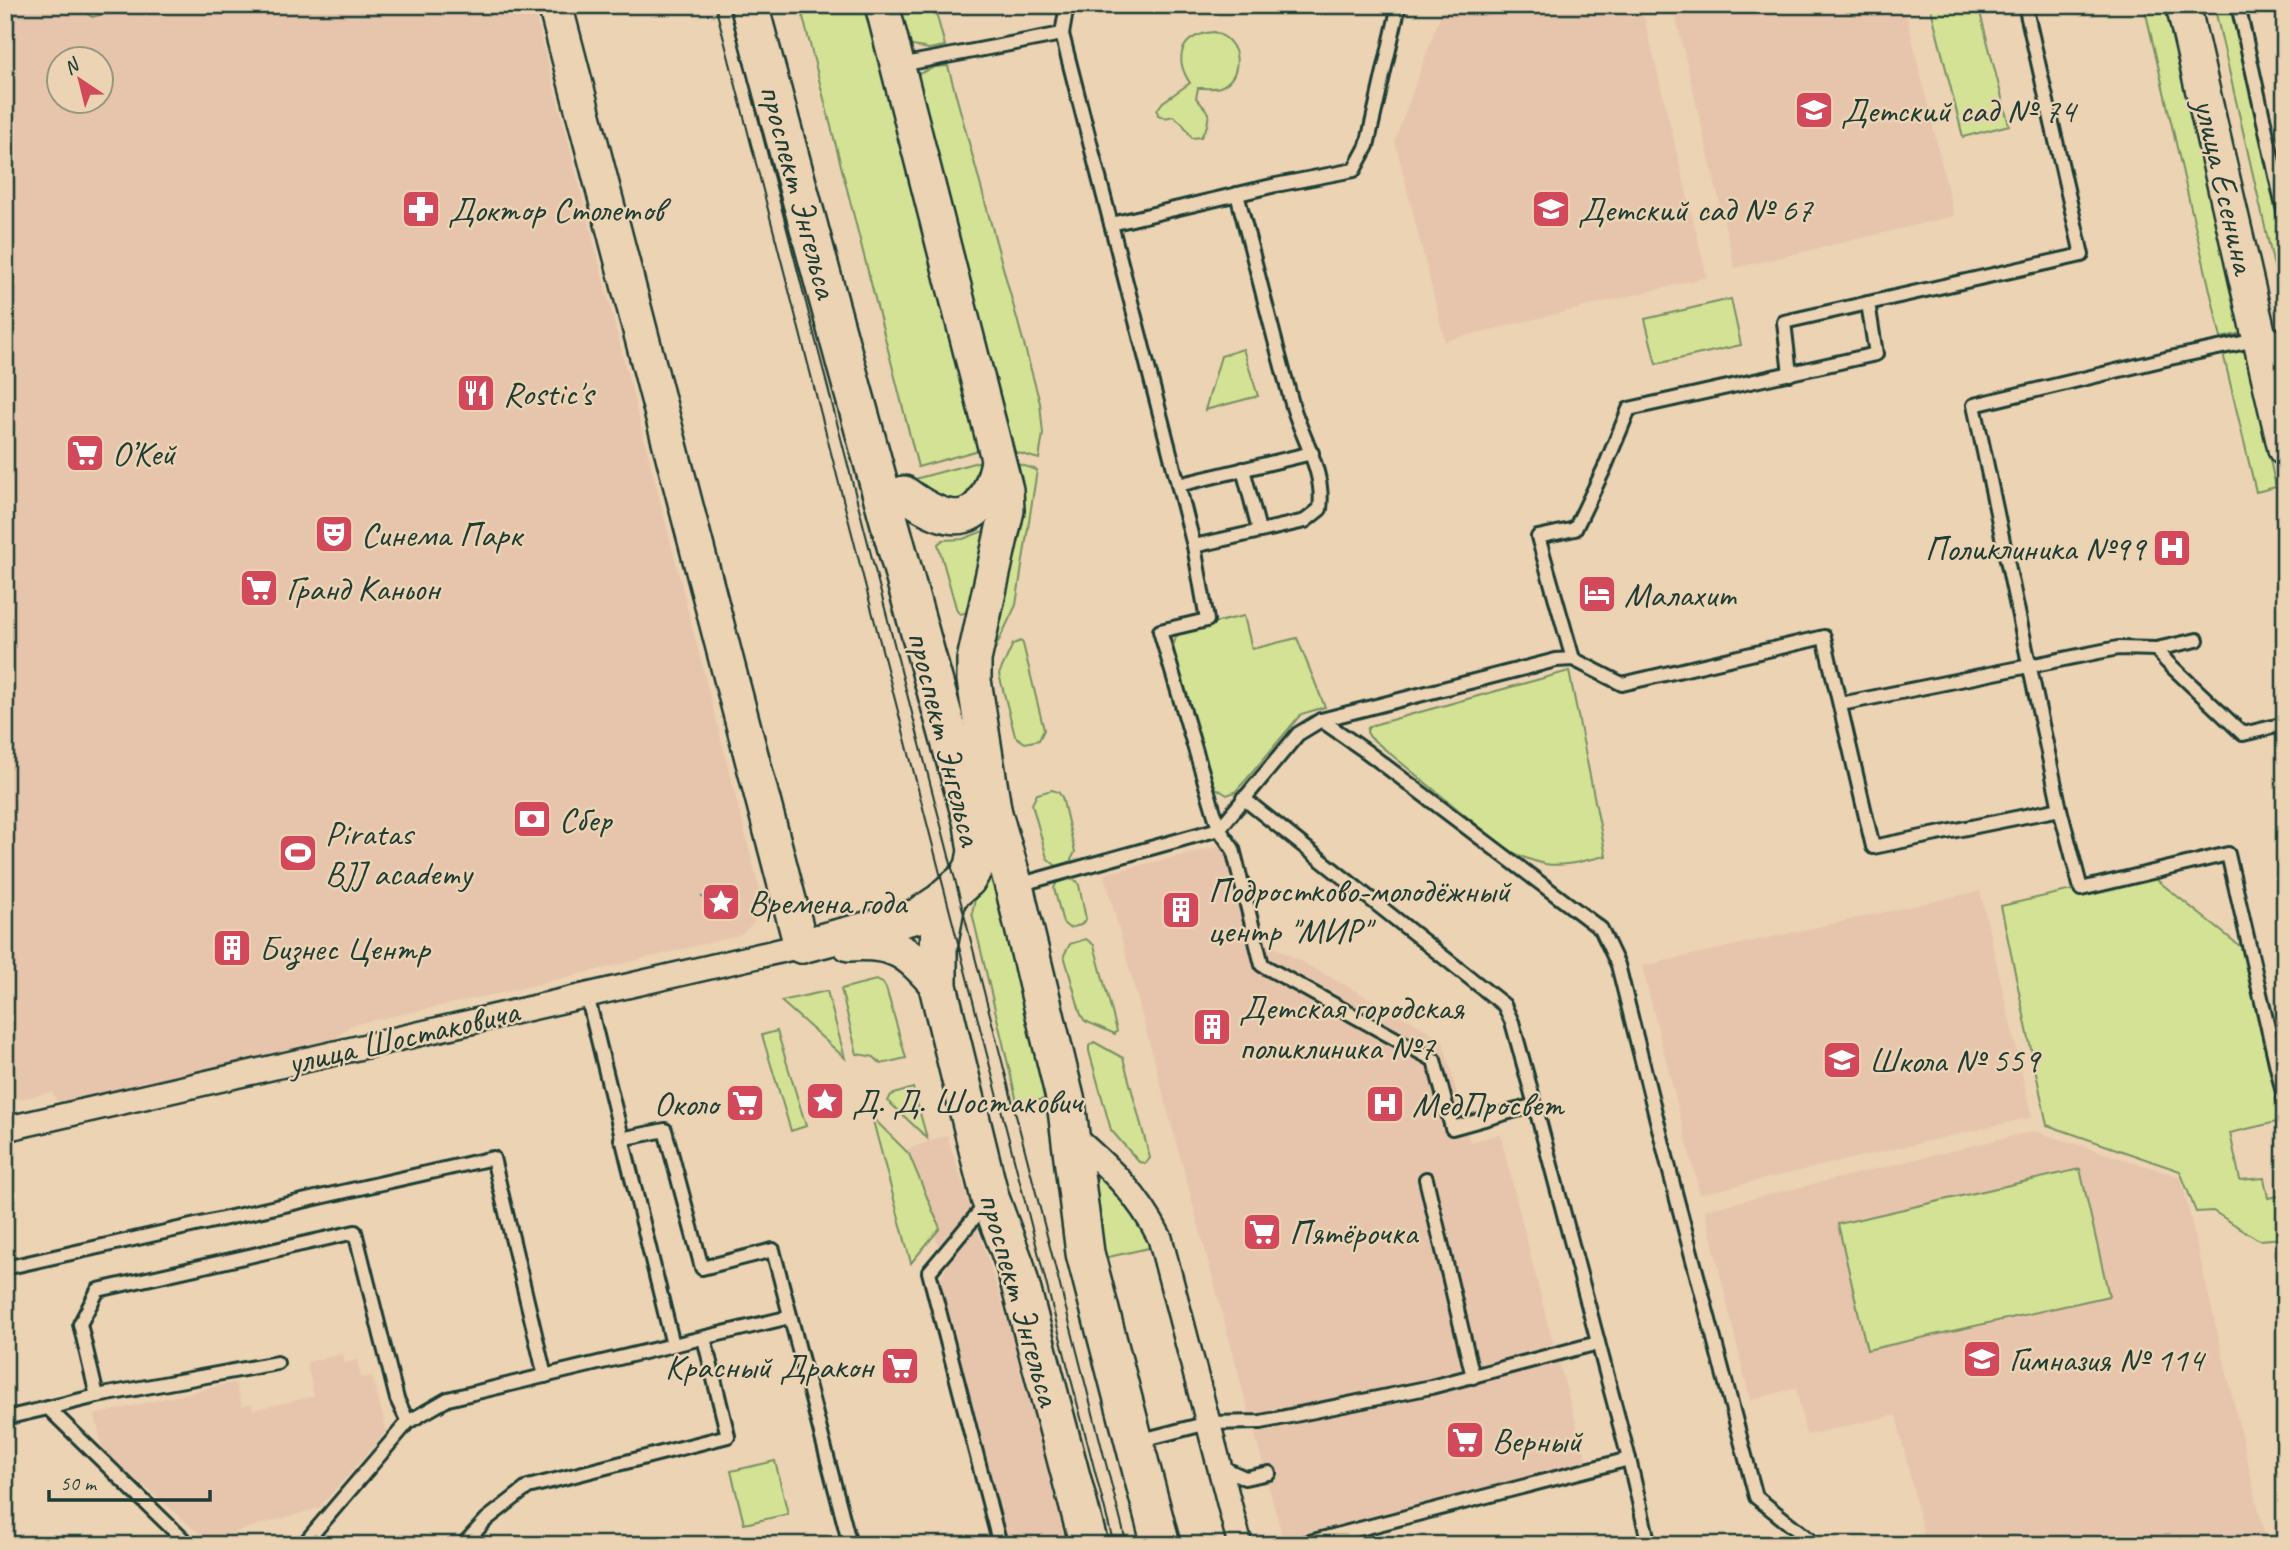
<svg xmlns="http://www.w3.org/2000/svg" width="2290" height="1550" font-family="Caveat,sans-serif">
<rect width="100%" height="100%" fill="#ebd3b4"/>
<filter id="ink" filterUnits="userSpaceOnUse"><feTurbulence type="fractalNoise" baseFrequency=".0143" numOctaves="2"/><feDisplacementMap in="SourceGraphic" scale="14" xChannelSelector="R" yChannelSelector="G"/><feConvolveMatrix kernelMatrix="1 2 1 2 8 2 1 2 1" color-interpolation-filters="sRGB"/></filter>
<g filter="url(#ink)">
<g fill="#e7c5ac" fill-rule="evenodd">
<path d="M 5,5 L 533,5 L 760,891 L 758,913 L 754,922 L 743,933 L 733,937 L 501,993 L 351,1025 L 334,1040 L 61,1103 L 55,1099 L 53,1092 L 5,1102 ZM 60,60 L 102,60 L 102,102 L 60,102 Z"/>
<polygon points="1444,5 1641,5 1707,277 1445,341 1395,141"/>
<polygon points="1673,5 1904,5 1954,216 1735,268"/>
<polygon points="1241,841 1267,943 1442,1038 1470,1142 1500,1134 1548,1325 1587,1461 1283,1539 1104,874"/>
<polygon points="1980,891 2032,1117 1700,1194 1642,966"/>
<polygon points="2034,1131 2181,1177 2267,1545 1926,1545 1896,1415 1806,1435 1796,1388 1750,1400 1705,1210"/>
<polygon points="947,1135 1012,1333 1069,1545 1009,1545 940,1281 947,1266 900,1152"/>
<polygon points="343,1354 345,1363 357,1360 361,1378 372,1376 387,1431 319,1508 207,1540 103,1451 95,1415 235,1382 242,1406 252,1404 253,1410 314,1396 307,1362"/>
</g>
<g fill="#d3e295" stroke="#799064" stroke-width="2">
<polygon points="85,5 139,5 92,17 88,14"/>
<polygon points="800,5 866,5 982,449 918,467"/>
<polygon points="897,5 934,5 945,46 929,49 907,45"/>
<polygon points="1930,5 1978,5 2009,125 1963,137"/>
<polygon points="2144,5 2165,5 2241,333 2221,338"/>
<polygon points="2214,5 2230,5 2285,244 2285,314"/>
<path d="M 1214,32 C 1218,34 1225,36 1228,40 C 1242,54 1239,79 1220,87 C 1214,89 1205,88 1198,88 L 1196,98 L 1209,113 L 1207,126 L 1201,137 L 1192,138 L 1182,123 L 1173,116 L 1165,118 L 1158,115 L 1157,110 L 1163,102 L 1190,83 C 1173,57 1181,35 1214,32 Z"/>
<polygon points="948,66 1040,403 1043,434 1039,459 1015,452 916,75 935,67"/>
<polygon points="1731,299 1741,345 1656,364 1645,319"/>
<polygon points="2245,348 2276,487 2256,492 2223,353"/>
<polygon points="1243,349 1258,396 1205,410 1221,356"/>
<polygon points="985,460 987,470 959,510 920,490 915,479"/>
<polygon points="1018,464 1037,470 1016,605 980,680 1019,476"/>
<polygon points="986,530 969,612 960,614 957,611 938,544 943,540 963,539"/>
<polygon points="1244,616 1252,649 1297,638 1325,707 1301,714 1246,780 1235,792 1227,795 1216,788 1204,760 1173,647 1176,637 1183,630"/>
<polygon points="1021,641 1023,644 1044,730 1039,740 1025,743 1015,736 999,674 1013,644"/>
<path d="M 1569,671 L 1606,856 C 1559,866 1551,872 1506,849 L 1370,737 L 1367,732 L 1368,728 L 1373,725 Z"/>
<polygon points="1052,790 1058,792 1062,797 1075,852 1070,862 1056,866 1047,858 1032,804 1037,794"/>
<polygon points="990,860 1048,1098 1018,1106 972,913 977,890"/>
<polygon points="2148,873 2250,954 2285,1101 2285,1120 2230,1133 2240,1180 2264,1178 2268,1198 2285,1195 2285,1238 2259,1240 2213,1211 2196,1212 2180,1171 2047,1125 2001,906"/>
<polygon points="1069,879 1077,881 1079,885 1086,919 1081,925 1069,928 1063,923 1054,888 1057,882"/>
<polygon points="1086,939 1094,945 1117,1031 1115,1034 1085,1021 1081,1015 1064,955 1070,944"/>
<polygon points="876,980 883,983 886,988 906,1058 881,1064 874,1057 857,1054 841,989"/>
<polygon points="827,991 845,1058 781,1001"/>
<polygon points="777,1031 806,1126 791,1131 762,1035"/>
<polygon points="1094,1042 1123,1058 1150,1158 1146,1163 1139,1162 1111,1130 1089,1051 1089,1046"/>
<polygon points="913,1088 927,1138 888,1101 891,1095"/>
<polygon points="872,1117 909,1154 940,1228 911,1263"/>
<polygon points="2080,1169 2109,1296 1867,1350 1838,1224"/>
<polygon points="1100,1175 1129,1202 1153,1247 1104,1258 1094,1182"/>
<polygon points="775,1461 788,1514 744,1524 731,1471"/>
</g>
<polygon fill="#7dccd9" stroke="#579397" stroke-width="2" points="731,892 737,906 725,917 702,897"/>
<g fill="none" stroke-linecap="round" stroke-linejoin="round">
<g stroke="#1f3d34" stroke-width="18">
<g id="lane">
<polyline points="1067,5 1062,34 1194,546 1207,620 1160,631 1219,829 1233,849 1262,965 1434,1060 1452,1128 1535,1105"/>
<polyline points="2238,5 2285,216"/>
<polyline points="900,65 1062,34"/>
<polyline points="1111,224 1276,185 1354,170 1367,146 1399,5"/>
<polyline points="2285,334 2170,358 1974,405 2060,809 2081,889 2228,854 2285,1102"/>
<polyline points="1790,374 1784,322 1868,303"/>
<polyline points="1243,469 1259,530"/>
<polyline points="1178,485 1312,453"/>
<path d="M 1194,546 L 1305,521 L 1320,509 C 1325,472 1303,440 1293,407 C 1273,336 1256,265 1237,194"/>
<polyline points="2156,649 2167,662 2243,734 2285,724"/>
<polyline points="1573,659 1538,537 1575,529 1604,469 1629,409 1876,354 1868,303 2082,255 2025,5"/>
<polyline points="1841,704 2118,648 2156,649 2197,640"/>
<polyline points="1321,720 1367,752 1601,929 1618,965 1676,1196 1756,1497 1816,1545"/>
<polyline points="1243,798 1504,1005 1512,1022 1535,1105 1629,1459 1649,1545"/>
<polyline points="1018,885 1219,829 1298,734 1321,720 1556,660 1573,659 1622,684 1824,637 1873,847 2060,809"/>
<polyline points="587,995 673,1345"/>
<polyline points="621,1139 665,1130 702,1268 773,1250 850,1545"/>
<polyline points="1426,1179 1473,1377"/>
<polyline points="986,1204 929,1272 1000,1545"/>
<polyline points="5,1268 493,1158 545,1376"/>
<polyline points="97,1396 80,1324 98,1290 355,1232 397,1399 408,1422"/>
<polyline points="48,1408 97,1396 277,1363"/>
<polyline points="5,1418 48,1408 189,1545"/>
<polyline points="1138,1441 1208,1423 1261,1422 1431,1387 1598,1343"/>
<polyline points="1219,1466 1245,1478 1269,1473"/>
<polyline points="303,1545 408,1422 448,1399 790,1317"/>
<polyline points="463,1545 487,1519 528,1487 728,1436 704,1338"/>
<polyline points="1298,1545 1629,1459"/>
</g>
</g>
<g stroke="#1f3d34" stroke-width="28">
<g id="street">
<polyline points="5,1129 801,946"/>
<path d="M 1071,1134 C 1109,1168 1136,1191 1160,1238 L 1240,1545"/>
</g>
</g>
<g stroke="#1f3d34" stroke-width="38">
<g id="secondary">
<polyline points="555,5 801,946"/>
<polyline points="882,5 1006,490 1007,510 974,660 974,680 995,815"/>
<polyline points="2183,5 2285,449"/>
<path d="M 904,493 C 954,530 984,527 998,462"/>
<path d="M 849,944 C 896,941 908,952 938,986"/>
<polyline points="801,946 917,916 947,896"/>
</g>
</g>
<g stroke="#1f3d34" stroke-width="42">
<g id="primary">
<polyline points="749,5 846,365 973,824 977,851 974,867 967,879 947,896 938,948 938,986 990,1198 1015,1265 1089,1545"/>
<polyline points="987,793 1014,886 1066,1102 1085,1253 1161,1545"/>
</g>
</g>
<use href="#lane" stroke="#ebd3b4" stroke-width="12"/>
<use href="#street" stroke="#ebd3b4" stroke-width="23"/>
<use href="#secondary" stroke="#ebd3b4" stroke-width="33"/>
<use href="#primary" stroke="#ebd3b4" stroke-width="37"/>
<g stroke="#1f3d34" stroke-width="2">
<polyline points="715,5 1114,1545"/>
<polyline points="729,5 1127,1545"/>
</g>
</g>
</g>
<defs>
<g id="school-square" transform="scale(2.0125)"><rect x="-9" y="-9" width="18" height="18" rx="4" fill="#d1495b" stroke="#ebd3b4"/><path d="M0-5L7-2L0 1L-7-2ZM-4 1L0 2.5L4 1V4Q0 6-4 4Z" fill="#fff"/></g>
<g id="pharmacy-square" transform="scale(2.0125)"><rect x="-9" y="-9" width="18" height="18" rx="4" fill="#d1495b" stroke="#ebd3b4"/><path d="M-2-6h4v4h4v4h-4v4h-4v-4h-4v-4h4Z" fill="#fff"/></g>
<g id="restaurant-square" transform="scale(2.0125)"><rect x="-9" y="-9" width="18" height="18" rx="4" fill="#d1495b" stroke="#ebd3b4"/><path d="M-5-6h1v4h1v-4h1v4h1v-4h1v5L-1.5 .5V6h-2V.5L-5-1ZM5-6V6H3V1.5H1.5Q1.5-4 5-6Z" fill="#fff"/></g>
<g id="supermarket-square" transform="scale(2.0125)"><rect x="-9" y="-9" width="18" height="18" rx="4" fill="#d1495b" stroke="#ebd3b4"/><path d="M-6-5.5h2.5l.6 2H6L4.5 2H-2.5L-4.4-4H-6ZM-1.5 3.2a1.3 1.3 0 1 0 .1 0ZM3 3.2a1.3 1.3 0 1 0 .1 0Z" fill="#fff"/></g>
<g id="theatre-square" transform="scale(2.0125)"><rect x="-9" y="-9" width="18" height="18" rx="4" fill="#d1495b" stroke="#ebd3b4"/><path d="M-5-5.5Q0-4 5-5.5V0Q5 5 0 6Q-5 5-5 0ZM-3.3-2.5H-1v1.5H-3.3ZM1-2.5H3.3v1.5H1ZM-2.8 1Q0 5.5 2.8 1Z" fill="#fff"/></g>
<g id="hospital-square" transform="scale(2.0125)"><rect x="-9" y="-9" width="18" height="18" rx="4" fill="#d1495b" stroke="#ebd3b4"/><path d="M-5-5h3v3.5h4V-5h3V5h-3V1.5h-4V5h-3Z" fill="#fff"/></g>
<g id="hotel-square" transform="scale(2.0125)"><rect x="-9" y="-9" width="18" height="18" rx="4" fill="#d1495b" stroke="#ebd3b4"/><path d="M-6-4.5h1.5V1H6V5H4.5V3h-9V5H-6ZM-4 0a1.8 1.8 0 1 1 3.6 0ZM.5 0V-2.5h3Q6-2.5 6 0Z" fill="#fff"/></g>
<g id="bank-square" transform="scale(2.0125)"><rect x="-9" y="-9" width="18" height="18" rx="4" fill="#d1495b" stroke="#ebd3b4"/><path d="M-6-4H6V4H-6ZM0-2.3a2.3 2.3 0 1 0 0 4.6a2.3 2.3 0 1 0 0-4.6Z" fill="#fff"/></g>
<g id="stadium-square" transform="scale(2.0125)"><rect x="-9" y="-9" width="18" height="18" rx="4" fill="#d1495b" stroke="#ebd3b4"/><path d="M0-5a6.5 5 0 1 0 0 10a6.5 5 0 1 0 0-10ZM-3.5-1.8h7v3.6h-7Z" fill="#fff"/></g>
<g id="sight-square" transform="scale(2.0125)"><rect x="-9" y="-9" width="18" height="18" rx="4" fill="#d1495b" stroke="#ebd3b4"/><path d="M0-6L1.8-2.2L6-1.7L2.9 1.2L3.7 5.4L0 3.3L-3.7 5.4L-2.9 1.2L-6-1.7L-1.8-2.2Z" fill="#fff"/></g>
<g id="building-square" transform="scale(2.0125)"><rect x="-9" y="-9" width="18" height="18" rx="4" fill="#d1495b" stroke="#ebd3b4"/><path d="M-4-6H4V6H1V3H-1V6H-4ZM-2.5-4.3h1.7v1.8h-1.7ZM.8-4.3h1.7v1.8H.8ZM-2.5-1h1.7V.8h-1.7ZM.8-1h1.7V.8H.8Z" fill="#fff"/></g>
</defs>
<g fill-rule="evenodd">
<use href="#school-square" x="1814" y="110"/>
<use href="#pharmacy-square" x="421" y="209"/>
<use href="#school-square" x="1551" y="209"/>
<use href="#restaurant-square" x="476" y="393"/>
<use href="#supermarket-square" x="85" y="453"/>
<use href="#theatre-square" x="334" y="534"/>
<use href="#hospital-square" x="2172" y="548"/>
<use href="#supermarket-square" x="259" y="588"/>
<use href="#hotel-square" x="1597" y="594"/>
<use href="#bank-square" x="532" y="819"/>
<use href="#stadium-square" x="298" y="853"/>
<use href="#sight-square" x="721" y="902"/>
<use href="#building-square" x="1181" y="910"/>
<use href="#building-square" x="232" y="948"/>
<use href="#building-square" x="1212" y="1027"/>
<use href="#school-square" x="1842" y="1060"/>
<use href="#sight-square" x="825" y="1101"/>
<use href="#supermarket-square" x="745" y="1103"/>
<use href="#hospital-square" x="1385" y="1104"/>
<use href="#supermarket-square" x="1262" y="1232"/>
<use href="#school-square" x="1982" y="1359"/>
<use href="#supermarket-square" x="900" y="1366"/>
<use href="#supermarket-square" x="1465" y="1440"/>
</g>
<g text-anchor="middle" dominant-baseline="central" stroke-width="5" stroke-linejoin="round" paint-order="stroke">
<g font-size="35" fill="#1f3d34" stroke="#ebd3b4" text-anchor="start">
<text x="1841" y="110">Детский сад № 74</text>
<text x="448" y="209">Доктор Столетов</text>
<text x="1578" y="209">Детский сад № 67</text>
<text x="503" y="393">Rostic's</text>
<text x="112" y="453">О’Кей</text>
<text x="361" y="534">Синема Парк</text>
<text x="2145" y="548" text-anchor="end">Поликлиника №99</text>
<text x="286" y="588">Гранд Каньон</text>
<text x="1624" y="594">Малахит</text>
<text x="559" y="819">Сбер</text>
<text x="325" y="833">Piratas<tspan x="325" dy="40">BJJ academy</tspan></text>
<text x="1208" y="890">Подростково-молодёжный<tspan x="1208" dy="40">центр "МИР"</tspan></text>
<text x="748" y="902">Времена года</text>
<text x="259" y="948">Бизнес Центр</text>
<text x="1239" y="1007">Детская городская<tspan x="1239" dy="40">поликлиника №7</tspan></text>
<text x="1869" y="1060">Школа № 559</text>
<text x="852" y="1101">Д. Д. Шостакович</text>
<text x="718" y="1103" text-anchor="end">Около</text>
<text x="1412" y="1104">МедПросвет</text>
<text x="1289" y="1232">Пятёрочка</text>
<text x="2009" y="1359">Гимназия № 114</text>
<text x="873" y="1366" text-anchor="end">Красный Дракон</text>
<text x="1492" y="1440">Верный</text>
</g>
<g font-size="35" fill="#1f3d34" stroke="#ebd3b4">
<text transform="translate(2225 186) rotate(77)">улица Есенина</text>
<text transform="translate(799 191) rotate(75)">проспект Энгельса</text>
<text transform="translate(945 738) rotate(76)">проспект Энгельса</text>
<text transform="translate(403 1037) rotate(-13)">улица Шостаковича</text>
<text transform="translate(1020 1299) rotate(74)">проспект Энгельса</text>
</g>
</g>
<rect width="2290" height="1550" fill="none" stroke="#ebd3b4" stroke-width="28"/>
<rect x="14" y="14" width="2262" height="1522" fill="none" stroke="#1f3d34" stroke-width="2.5" filter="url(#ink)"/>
<g transform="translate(80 80) rotate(325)"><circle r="33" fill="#ebd3b4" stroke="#999781" stroke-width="2"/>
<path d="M0-5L12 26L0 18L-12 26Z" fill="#d1495b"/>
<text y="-10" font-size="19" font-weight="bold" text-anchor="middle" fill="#1f3d34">N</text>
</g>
<path d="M49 1490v10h161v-10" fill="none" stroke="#1f3d34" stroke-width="3.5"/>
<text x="60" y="1490" font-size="21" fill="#1f3d34" stroke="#ebd3b4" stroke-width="5" paint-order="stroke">50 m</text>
</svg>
